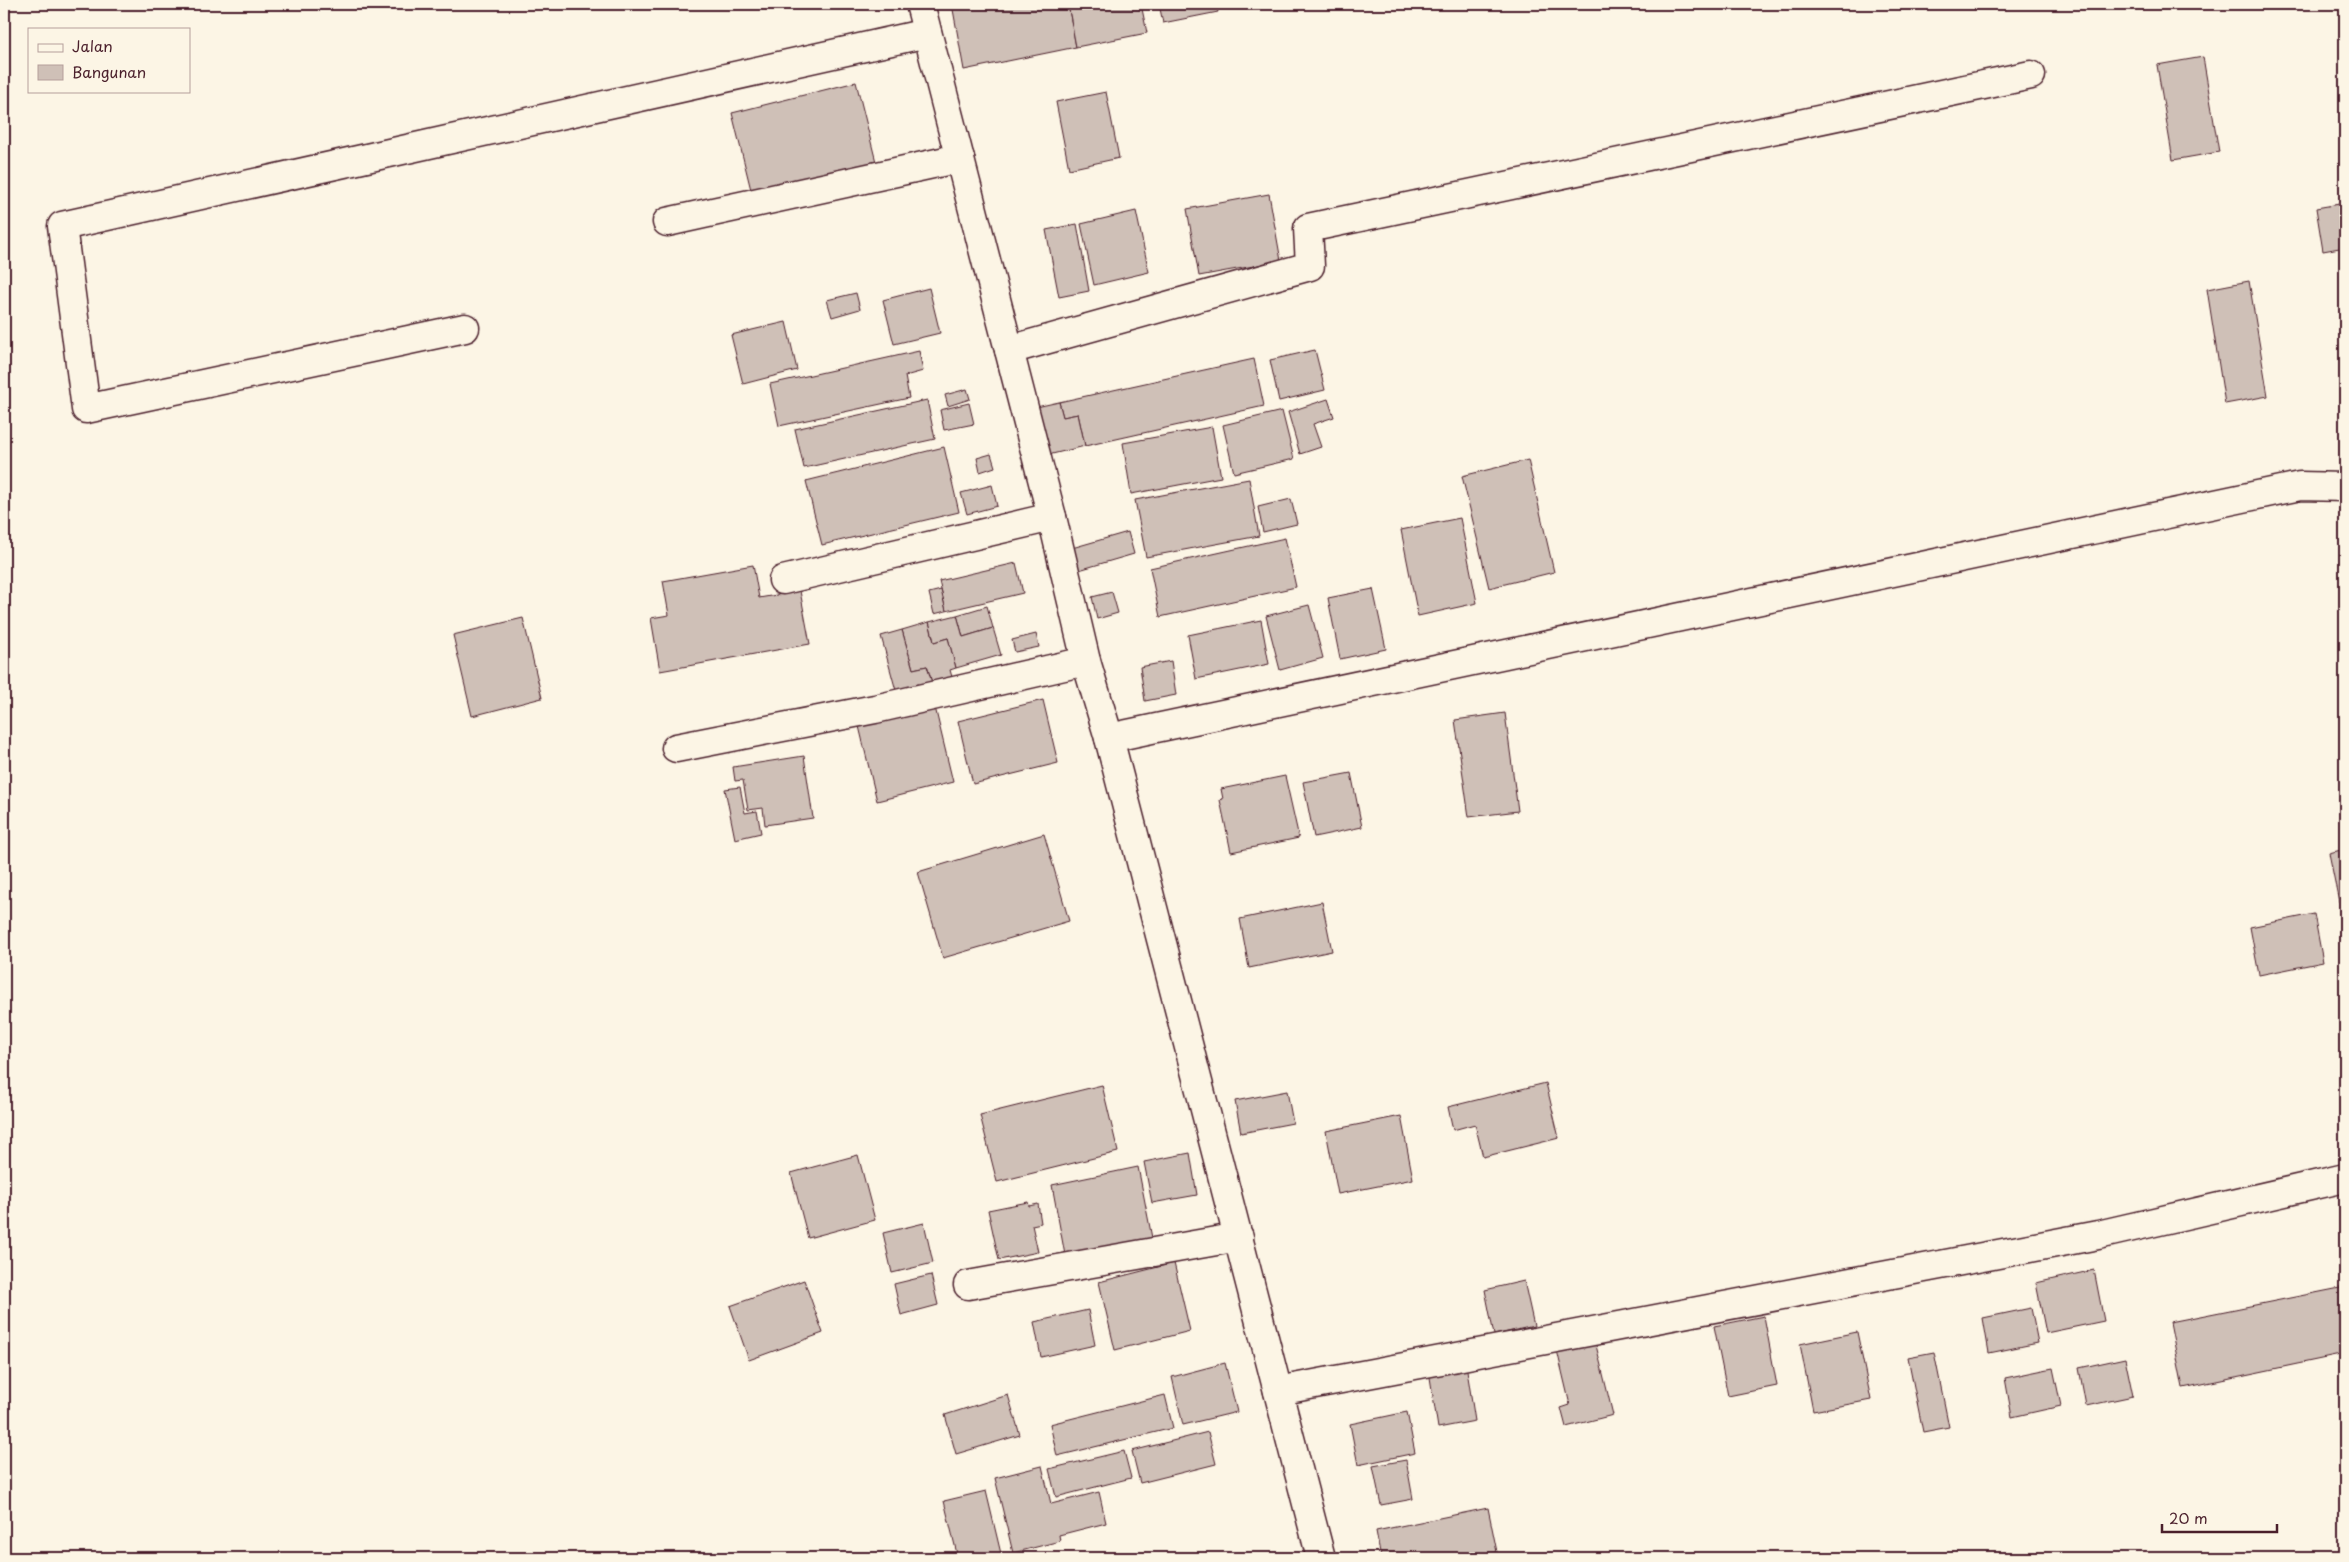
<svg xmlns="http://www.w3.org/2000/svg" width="2349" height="1562" font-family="'Playpen Sans',sans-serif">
<rect width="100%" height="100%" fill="#fcf5e5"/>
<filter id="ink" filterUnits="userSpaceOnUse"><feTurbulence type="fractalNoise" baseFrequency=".02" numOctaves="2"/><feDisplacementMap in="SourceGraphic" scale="10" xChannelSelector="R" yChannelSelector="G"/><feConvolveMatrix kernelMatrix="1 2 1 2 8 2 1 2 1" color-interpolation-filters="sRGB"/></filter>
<g filter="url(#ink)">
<g fill="#cfc0b7" stroke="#4a1f2b">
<polygon points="952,4 1068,4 1076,47 964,70"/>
<polygon points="1068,4 1141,4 1147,33 1076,47"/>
<polygon points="1159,4 1216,4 1218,12 1163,23"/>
<polygon points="2203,57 2219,152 2173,160 2157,65"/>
<polygon points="856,82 877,166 753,198 732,113"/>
<polygon points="1106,92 1119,158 1069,169 1056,102"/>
<polygon points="1269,194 1281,261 1199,276 1187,209"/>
<polygon points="2345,203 2345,247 2323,251 2316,208"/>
<polygon points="1136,211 1149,272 1094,285 1081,224"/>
<polygon points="1077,224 1089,291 1059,297 1046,230"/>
<polygon points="2249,281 2268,396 2225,404 2207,289"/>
<polygon points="929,288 940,333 894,344 883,300"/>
<polygon points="856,293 860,309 832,317 827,300"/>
<polygon points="786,322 797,370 743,384 731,335"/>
<polygon points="1315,350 1325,390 1279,401 1270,360"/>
<polygon points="919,351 923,371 905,376 909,398 779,426 770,384"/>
<polygon points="1254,359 1264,406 1085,446 1078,414 1063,417 1059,402"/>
<polygon points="967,389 970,399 948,406 945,395"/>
<polygon points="1328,399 1334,417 1313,424 1321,447 1300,454 1288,412"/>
<polygon points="927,400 935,439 804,468 795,429"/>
<polygon points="1059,402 1063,417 1078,414 1085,446 1044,456 1032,408"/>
<polygon points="969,403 974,424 944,430 940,410"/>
<polygon points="1282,411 1294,459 1234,473 1223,425"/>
<polygon points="1212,427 1221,477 1131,494 1123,443"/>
<polygon points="944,447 959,512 822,545 806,481"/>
<polygon points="991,454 995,467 980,472 977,458"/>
<polygon points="1528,460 1554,572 1489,588 1462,476"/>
<polygon points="1249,479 1259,536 1146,557 1135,500"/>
<polygon points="992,485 997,506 967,514 961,493"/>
<polygon points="1291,499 1297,524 1263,532 1258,507"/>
<polygon points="1460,518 1477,603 1418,616 1401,530"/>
<polygon points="1128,532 1134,554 1079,570 1072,548"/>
<polygon points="1285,538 1296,587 1160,617 1150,568"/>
<polygon points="1016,563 1023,593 946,611 939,581"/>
<polygon points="753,565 759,598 800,591 810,644 660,671 651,618 669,615 663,581"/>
<polygon points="1373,589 1386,649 1340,659 1328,598"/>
<polygon points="941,590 946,611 934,614 929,593"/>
<polygon points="1112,592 1118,613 1097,619 1092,597"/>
<polygon points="1309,605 1323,658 1280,670 1266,616"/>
<polygon points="987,606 993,628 963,637 957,615"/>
<polygon points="957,615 963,637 993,628 1001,655 956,668 948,638 934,642 929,622"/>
<polygon points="523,618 542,698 472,716 453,635"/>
<polygon points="1261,620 1269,664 1196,679 1188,635"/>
<polygon points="929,622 934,642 948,638 956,668 950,670 952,677 932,683 927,666 913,669 902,630"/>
<polygon points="902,630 913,669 927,666 932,683 898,698 881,636"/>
<polygon points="1036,634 1039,647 1015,652 1012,640"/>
<polygon points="1171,661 1176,695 1145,701 1140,667"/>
<polygon points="1043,700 1058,763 973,784 958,721"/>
<polygon points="934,703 953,782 877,801 858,722"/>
<polygon points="1505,713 1518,811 1469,817 1455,720"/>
<polygon points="804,756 813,818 765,825 763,808 748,810 743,780 735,781 733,767"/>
<polygon points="1351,773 1362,827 1314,837 1303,782"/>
<polygon points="1285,776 1299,838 1231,852 1220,800 1223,799 1221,789"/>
<polygon points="740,787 745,813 757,811 761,833 735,839 725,789"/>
<polygon points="1044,834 1069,921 943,958 918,872"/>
<polygon points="2345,849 2345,900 2339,902 2329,853"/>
<polygon points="1322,902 1332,951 1249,968 1240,919"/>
<polygon points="2345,912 2345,945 2339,913"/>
<polygon points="2314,914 2323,962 2259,975 2250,927"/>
<polygon points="1546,1083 1559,1138 1483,1157 1475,1124 1453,1130 1448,1107"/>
<polygon points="1102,1085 1118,1152 997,1182 980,1115"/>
<polygon points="1287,1091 1293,1123 1241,1133 1235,1101"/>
<polygon points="1401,1116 1413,1179 1338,1194 1326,1131"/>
<polygon points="1190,1153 1197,1195 1152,1203 1144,1162"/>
<polygon points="858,1155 875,1220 808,1238 791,1173"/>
<polygon points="1138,1167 1152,1238 1065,1255 1052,1185"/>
<polygon points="1028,1202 1029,1206 1038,1204 1041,1223 1032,1225 1038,1252 999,1260 988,1210"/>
<polygon points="924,1223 933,1263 892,1273 883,1233"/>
<polygon points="1174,1263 1190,1331 1115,1350 1099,1282"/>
<polygon points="2094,1270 2104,1321 2046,1333 2036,1283"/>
<polygon points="931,1275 938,1305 901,1315 894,1284"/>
<polygon points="804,1280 823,1333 749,1360 730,1306"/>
<polygon points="1524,1281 1534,1326 1494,1335 1485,1290"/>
<polygon points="2345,1287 2345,1354 2183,1388 2170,1322"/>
<polygon points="2031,1308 2038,1343 1989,1353 1983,1318"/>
<polygon points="1088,1310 1095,1345 1041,1357 1034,1322"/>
<polygon points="1764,1316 1777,1386 1728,1396 1714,1326"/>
<polygon points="1857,1332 1871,1400 1813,1411 1800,1344"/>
<polygon points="1594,1337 1613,1415 1566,1427 1561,1408 1570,1405 1556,1346"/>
<polygon points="1934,1352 1949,1427 1923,1432 1908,1357"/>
<polygon points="2125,1358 2133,1396 2086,1406 2079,1368"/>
<polygon points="1225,1363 1237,1412 1183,1425 1172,1377"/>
<polygon points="1466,1364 1475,1421 1438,1428 1429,1371"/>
<polygon points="2053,1368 2061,1406 2012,1417 2005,1378"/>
<polygon points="1008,1395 1020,1435 956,1454 945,1415"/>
<polygon points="1165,1395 1173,1428 1057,1456 1050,1424"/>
<polygon points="1407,1412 1415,1453 1358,1465 1350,1424"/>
<polygon points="1208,1432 1216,1464 1140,1483 1132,1451"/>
<polygon points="1124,1451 1131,1478 1056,1497 1049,1469"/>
<polygon points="1406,1460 1413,1499 1381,1505 1373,1466"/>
<polygon points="1042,1466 1051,1504 1099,1492 1106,1523 1059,1535 1060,1541 1013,1553 995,1478"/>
<polygon points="986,1491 1002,1558 958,1558 944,1501"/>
<polygon points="1488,1508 1497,1552 1465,1558 1381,1558 1376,1531"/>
</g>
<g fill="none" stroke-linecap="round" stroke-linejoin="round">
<g stroke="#4a1f2b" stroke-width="31">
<g id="minor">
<polyline points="920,4 1052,517 1086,661 1109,738 1321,1558"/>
<polyline points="667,222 960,158"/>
<polyline points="465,328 86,409 62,226 927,33"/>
<polyline points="1009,350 1310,266 1308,228 2031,75"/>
<polyline points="783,580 1052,517"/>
<polyline points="1109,738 2300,486 2345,487"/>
<polyline points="676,748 875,709 1086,661"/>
<polyline points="968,1285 1239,1237"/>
<polyline points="1278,1391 2098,1235 2345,1178"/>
</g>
</g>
<use href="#minor" stroke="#fcf5e5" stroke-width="28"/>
</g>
</g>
<rect width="2349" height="1562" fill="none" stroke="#fcf5e5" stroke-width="20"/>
<rect x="10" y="10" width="2329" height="1542" fill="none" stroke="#4a1f2b" stroke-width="2" filter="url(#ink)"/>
<rect x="28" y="28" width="162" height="65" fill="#fcf5e5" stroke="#b59f9b"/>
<rect x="38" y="44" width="25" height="8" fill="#fcf5e5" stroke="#b59f9b"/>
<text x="72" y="52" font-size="15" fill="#4a1f2b">Jalan</text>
<rect x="38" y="65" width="25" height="15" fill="#cfc0b7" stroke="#b59f9b"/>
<text x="72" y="78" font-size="15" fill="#4a1f2b">Bangunan</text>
<path d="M2162 1524v8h115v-8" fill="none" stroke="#4a1f2b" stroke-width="2.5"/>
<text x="2169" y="1524" font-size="15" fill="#4a1f2b" stroke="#fcf5e5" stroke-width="4" paint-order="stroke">20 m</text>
</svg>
